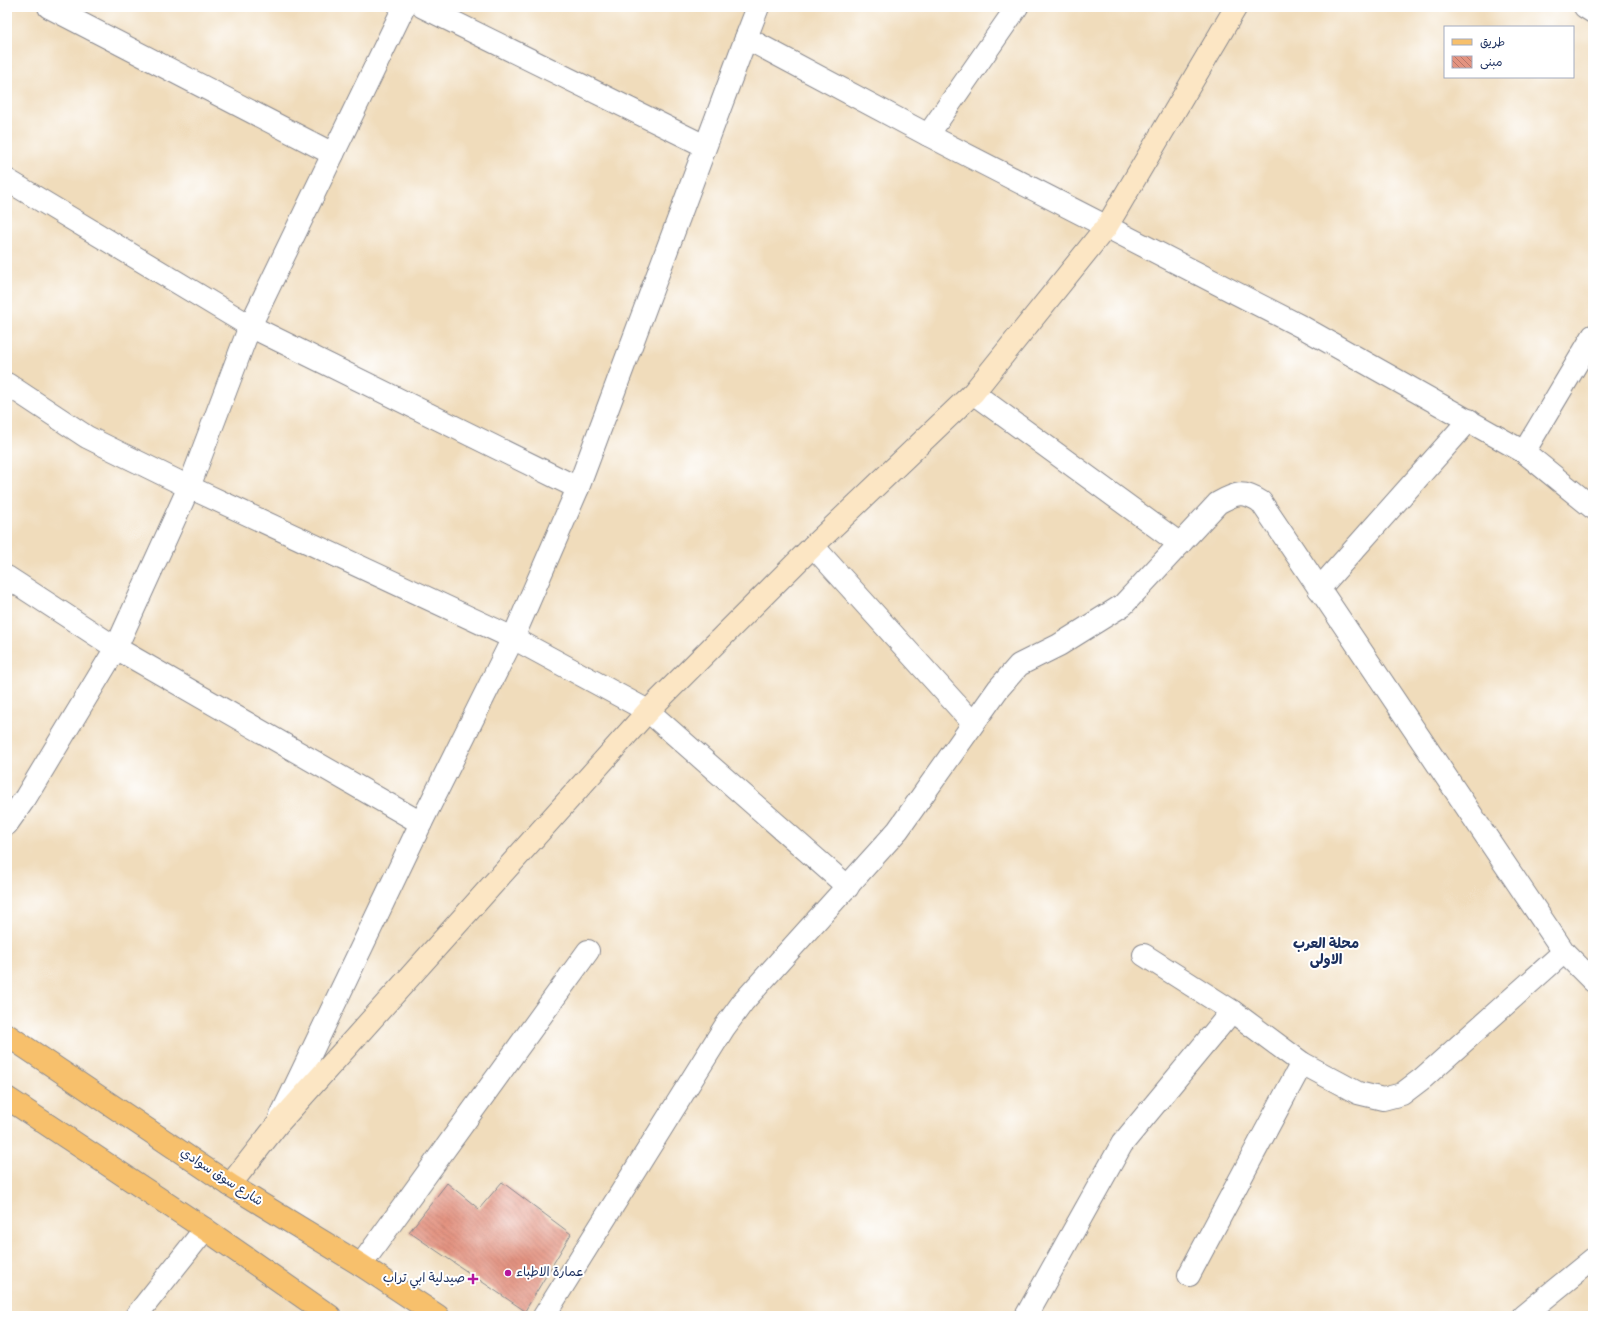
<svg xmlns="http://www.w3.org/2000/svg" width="1600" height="1323" font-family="Dekko,'Playpen Sans Arabic',sans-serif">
<defs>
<pattern id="building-back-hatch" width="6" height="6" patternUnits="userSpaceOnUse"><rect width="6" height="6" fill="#e39380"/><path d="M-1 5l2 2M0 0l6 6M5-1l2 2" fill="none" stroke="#b7786c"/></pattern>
</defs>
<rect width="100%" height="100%" fill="#fff"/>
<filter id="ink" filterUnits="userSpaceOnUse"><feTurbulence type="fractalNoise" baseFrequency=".025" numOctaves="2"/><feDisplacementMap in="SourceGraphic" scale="8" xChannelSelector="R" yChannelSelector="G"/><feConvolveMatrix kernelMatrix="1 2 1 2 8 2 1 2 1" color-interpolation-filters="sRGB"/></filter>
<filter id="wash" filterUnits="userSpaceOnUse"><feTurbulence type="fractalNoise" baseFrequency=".012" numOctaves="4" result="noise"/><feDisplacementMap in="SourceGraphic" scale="16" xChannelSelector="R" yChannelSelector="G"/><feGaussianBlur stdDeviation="0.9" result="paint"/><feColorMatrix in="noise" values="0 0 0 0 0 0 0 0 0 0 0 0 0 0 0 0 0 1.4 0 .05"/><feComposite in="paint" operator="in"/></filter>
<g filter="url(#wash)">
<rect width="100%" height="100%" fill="#f0dcbb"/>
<g id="blocks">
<polygon fill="url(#building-back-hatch)" points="502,1182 571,1234 525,1311 409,1232 447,1183 479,1209"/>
</g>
</g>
<g filter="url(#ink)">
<use href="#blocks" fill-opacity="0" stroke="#86868c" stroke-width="1"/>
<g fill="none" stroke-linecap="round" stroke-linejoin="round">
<g stroke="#86868c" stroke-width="24">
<g id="street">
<polyline points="49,7 333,154"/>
<polyline points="423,7 705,146"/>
<polyline points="1585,7 1593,12"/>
<polyline points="746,38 928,135 1304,328 1524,452 1593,508"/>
<polyline points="928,135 1017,7"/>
<polyline points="7,180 250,326 578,488"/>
<polyline points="7,384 87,437 189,487 513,638 648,711 848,887"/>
<polyline points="973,393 1180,544"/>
<polyline points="1524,452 1593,336"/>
<polyline points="813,546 973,723"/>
<polyline points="7,577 116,648 421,823"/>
<polyline points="1319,589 1469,420"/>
<polyline points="7,824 26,797 116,648 189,487 250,326 404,7"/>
<polyline points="1144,955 1232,1011 1302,1063 1358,1093 1383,1099 1402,1094 1423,1078 1564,952"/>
<polyline points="280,1118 421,823 513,638 578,488 746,38 758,7"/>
<polyline points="361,1265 588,951"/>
<polyline points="1189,1275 1302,1063"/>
<polyline points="136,1316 205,1229"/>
<path d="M 544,1316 L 724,1028 L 743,1002 L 898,830 L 998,689 L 1019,665 L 1059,645 L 1123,605 L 1218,503 C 1236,493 1243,490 1261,502 L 1564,952 L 1593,981"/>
<polyline points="1026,1316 1122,1144 1232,1011"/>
<polyline points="1523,1316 1593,1259"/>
</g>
</g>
<g stroke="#86868c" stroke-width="24">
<polyline id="secondary" points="230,1185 277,1125 648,711 813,546 973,393 1107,226 1236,7"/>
</g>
<g stroke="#86868c" stroke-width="24">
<g id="primary">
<polyline points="7,1035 230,1185 361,1265 438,1316"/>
<polyline points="7,1098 205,1229 330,1316"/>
</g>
</g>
<use href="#street" stroke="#fff" stroke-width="22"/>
<use href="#secondary" stroke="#fce6c4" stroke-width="22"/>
<use href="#primary" stroke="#f7c06c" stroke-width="22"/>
</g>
</g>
<g fill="#b5179e" stroke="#fff" stroke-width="1.5">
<circle cx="508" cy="1273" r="4"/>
<path d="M471 1273h4v4h4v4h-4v4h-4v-4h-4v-4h4z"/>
</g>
<g text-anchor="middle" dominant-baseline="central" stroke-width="4" stroke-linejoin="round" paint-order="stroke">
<g font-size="13" fill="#1b2f5e" stroke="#fff">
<text transform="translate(221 1178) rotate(33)">شارع سوق سوادي</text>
</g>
<g font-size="13" fill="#1b2f5e" stroke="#fff" text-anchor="start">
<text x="516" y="1273">عمارة الاطباء</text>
<text x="465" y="1279" text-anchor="end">صيدلية ابي تراب</text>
</g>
<g font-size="14" font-weight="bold" fill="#1b2f5e" stroke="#fff">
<text x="1326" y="945">محلة العرب<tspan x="1326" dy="16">الاولى</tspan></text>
</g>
</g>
<rect width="1600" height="1323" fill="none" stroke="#fff" stroke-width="24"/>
<rect x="1444" y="26" width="130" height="52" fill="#ffffff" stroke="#a4acbf"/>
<rect x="1452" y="39" width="20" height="6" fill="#f7c06c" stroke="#a4acbf"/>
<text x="1480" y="46" font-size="12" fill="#1b2f5e">طريق</text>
<rect x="1452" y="56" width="20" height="12" fill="url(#building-back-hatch)" stroke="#a4acbf"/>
<text x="1480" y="66" font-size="12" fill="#1b2f5e">مبنى</text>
</svg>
